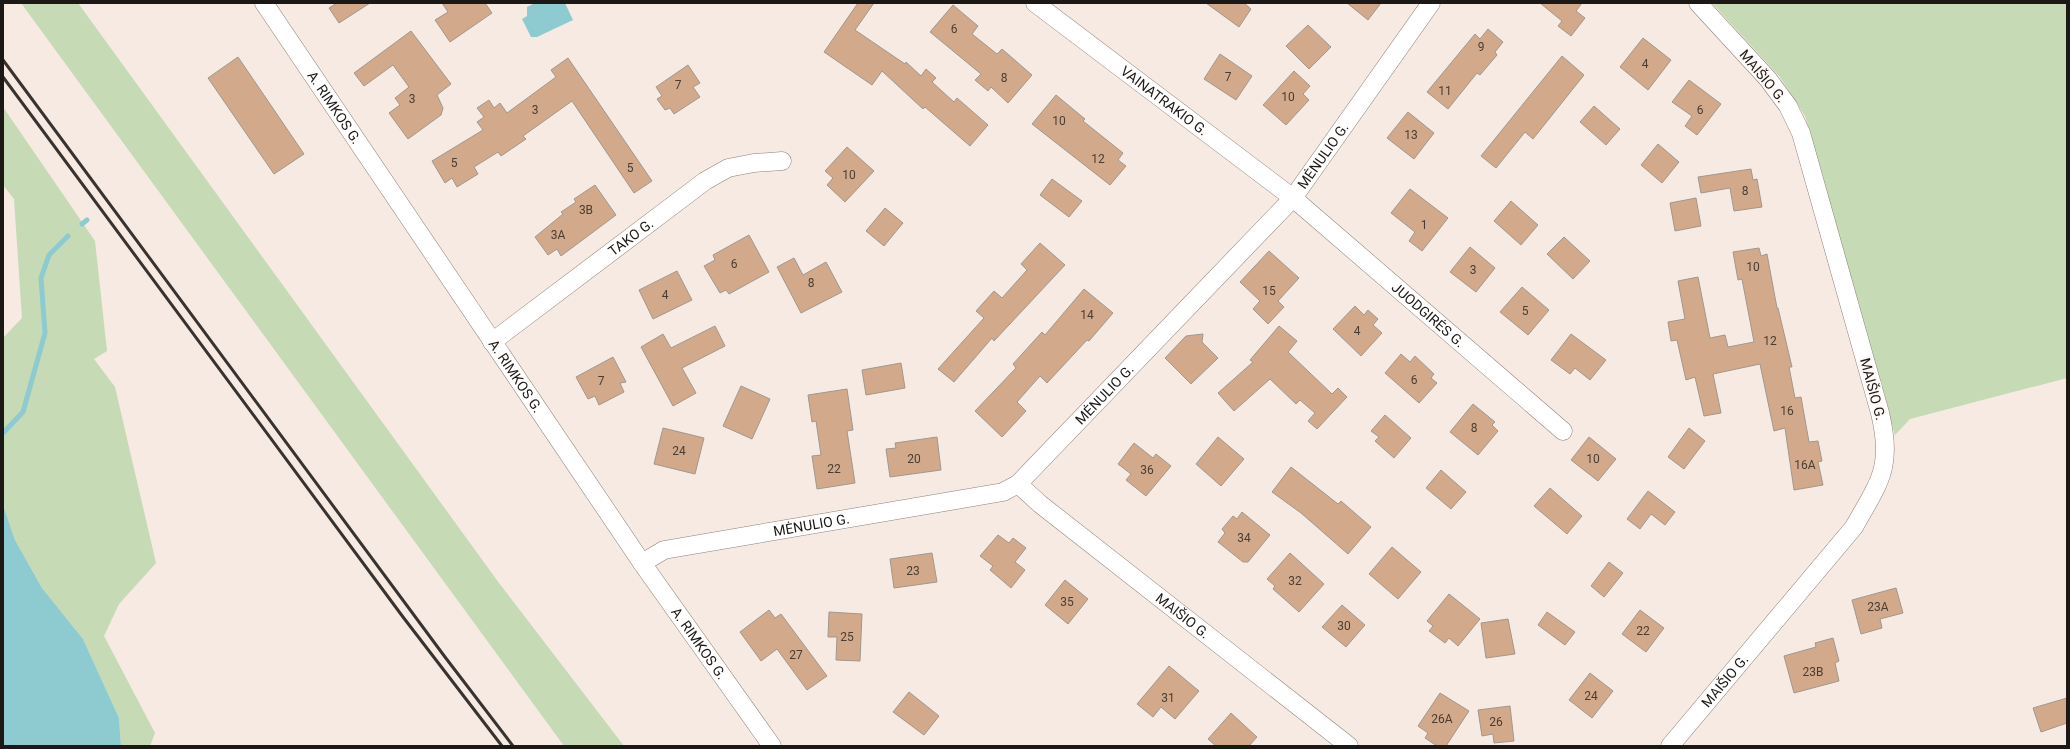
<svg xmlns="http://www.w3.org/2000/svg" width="2070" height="749" font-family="Roboto,sans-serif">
<rect width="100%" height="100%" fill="#f6eae2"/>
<g fill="#c5dab5">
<polygon points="21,3 78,3 499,583 624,746 564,746"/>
<polygon points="1712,3 2067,3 2067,378 1910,419 1895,435 1805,116 1780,77"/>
<polygon points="3,107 95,241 107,351 94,359 115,387 156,563 119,604 104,636 155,733 150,746 121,746 119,718 83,639 42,588 15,540 3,505 3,338 22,318 14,199 3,185"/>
</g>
<g fill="#8dcbd1">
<polygon points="535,3 565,3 573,20 537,37 531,37 522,19 527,16 527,7"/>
<polygon points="3,505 15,540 42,588 83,639 119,718 121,746 3,746"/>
</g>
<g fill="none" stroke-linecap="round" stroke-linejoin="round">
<g stroke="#8dcbd1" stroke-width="5">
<polyline points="82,224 87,220"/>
<polyline points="3,433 23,412 45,333 41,278 49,255 68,236"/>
</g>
</g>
<g fill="#d2aa8b" stroke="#a1978f">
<polygon points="337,3 370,3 339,23 329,8"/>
<polygon points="442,3 485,3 492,13 450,42 435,20 448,12"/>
<polygon points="858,3 874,3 855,30 905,64 906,62 921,76 926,69 936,78 932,82 954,102 957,98 988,125 970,146 925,107 923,109 882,71 872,85 824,52"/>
<polygon points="1206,3 1244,3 1251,9 1239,27"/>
<polygon points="1347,3 1381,3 1368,20"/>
<polygon points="1540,3 1582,3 1576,11 1585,18 1571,36 1558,26 1562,21"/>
<polygon points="953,5 978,26 972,34 997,54 1002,49 1032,75 1008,103 991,87 988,91 975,80 981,74 930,32"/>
<polygon points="1308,25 1331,47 1309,69 1286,46"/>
<polygon points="1488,29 1503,42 1495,52 1497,55 1480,75 1477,73 1448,109 1427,92 1475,34 1480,39"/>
<polygon points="411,31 451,84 437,95 443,108 441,115 408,139 389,113 400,105 395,98 409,87 393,65 364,86 354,73"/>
<polygon points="1643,38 1671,60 1648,90 1620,67"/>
<polygon points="1220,54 1252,76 1236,100 1204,79"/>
<polygon points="1562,56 1584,75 1533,139 1525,132 1496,168 1481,156"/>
<polygon points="238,57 304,154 274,174 208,78"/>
<polygon points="568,58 652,181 634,193 572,101 523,136 526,139 501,156 498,152 474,167 478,174 457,187 452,178 445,183 432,161 483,130 477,122 484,117 477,108 489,100 494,108 500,103 507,113 556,77 551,70"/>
<polygon points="688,65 700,83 693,87 700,97 674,114 670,108 665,110 657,99 662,96 656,87"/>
<polygon points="1294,71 1310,86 1303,94 1309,100 1286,125 1263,105"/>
<polygon points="1689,80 1721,104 1697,135 1685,126 1692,116 1672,102"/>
<polygon points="1056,95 1085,119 1083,121 1123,153 1118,160 1126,166 1110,185 1032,124"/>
<polygon points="1594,106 1620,129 1606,145 1580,122"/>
<polygon points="1408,112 1434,133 1414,159 1387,138"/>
<polygon points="1658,144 1679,162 1662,183 1641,165"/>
<polygon points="847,147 874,171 845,202 827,185 833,178 825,171"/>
<polygon points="1751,169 1753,180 1757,179 1762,207 1734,211 1730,188 1701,193 1698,177"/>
<polygon points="1052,179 1082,201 1069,217 1040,195"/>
<polygon points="595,185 616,215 561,256 557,249 548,255 535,237 563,214 561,212 576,202 574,199"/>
<polygon points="1410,189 1448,218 1422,251 1409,241 1415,232 1391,213"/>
<polygon points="1696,198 1701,226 1675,231 1670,203"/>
<polygon points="1511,201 1538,225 1521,245 1494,221"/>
<polygon points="885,208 903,223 884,246 866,231"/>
<polygon points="749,235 769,272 729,294 726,290 720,293 704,266 715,260 713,255"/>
<polygon points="1564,237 1590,261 1573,279 1547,254"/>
<polygon points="1040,243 1065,265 994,341 992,338 954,382 938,369 984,318 976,311 994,291 1002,298 1027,270 1021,264"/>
<polygon points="1470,247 1495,268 1476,292 1450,272"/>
<polygon points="1759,248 1761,256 1767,254 1777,308 1778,308 1792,367 1789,367 1795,398 1801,397 1809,442 1818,441 1822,461 1818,462 1823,485 1794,490 1785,428 1774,431 1760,364 1713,374 1721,413 1704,416 1695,377 1686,380 1677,340 1671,341 1668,322 1685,319 1678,281 1698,277 1710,338 1725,335 1728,347 1754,342 1742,279 1738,280 1733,252"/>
<polygon points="1269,251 1299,278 1278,301 1284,307 1268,324 1253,309 1260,301 1240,282"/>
<polygon points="794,258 803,275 826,262 842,292 801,313 777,267"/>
<polygon points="677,271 692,300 653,319 639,290"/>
<polygon points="1522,287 1549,310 1528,335 1500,312"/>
<polygon points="1084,289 1113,313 1089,341 1087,340 1047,383 1040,376 1017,402 1026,411 1002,437 975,411 1016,368 1013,364 1042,332 1045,335"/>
<polygon points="1355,306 1364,315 1368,310 1378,319 1373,325 1382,333 1361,356 1333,329"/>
<polygon points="715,326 725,346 682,368 696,393 673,406 641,347 663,334 671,348"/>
<polygon points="1279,326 1297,341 1288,352 1332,394 1338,388 1347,397 1317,429 1308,421 1315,413 1300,400 1296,404 1270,379 1234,411 1218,393 1253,362 1250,360"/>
<polygon points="1203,334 1202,342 1218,358 1191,384 1165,358 1186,336"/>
<polygon points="1571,334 1606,360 1590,380 1575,368 1570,374 1551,360"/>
<polygon points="1401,354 1410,362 1415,356 1434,374 1431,378 1437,383 1419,403 1385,373"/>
<polygon points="613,357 626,382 620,383 624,392 599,405 595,396 588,399 576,377"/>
<polygon points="901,363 905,388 866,395 862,370"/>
<polygon points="741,386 770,399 752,439 723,426"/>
<polygon points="847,389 853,430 847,431 855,483 817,489 812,456 821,455 816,421 812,422 808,395"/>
<polygon points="1473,404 1495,422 1492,425 1498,431 1478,455 1450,432"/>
<polygon points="1385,415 1411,438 1394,458 1375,441 1379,437 1371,431"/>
<polygon points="663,428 704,438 695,474 654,464"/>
<polygon points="1689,428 1705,441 1684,469 1668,457"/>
<polygon points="937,437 941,470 890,477 886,449 896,448 895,443"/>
<polygon points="1218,437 1244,459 1221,486 1196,464"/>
<polygon points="1589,437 1616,459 1598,481 1571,460"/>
<polygon points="1134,443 1153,458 1156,454 1171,466 1146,496 1126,480 1131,474 1118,464"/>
<polygon points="1291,467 1338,504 1341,501 1371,527 1348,554 1301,513 1272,492"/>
<polygon points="1441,470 1466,492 1451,509 1426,488"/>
<polygon points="1550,488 1582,516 1567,534 1534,506"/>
<polygon points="1648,491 1675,512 1665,525 1651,514 1640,529 1627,519"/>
<polygon points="1242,512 1270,535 1248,562 1243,562 1218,542 1225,533 1222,529 1233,516 1237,519"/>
<polygon points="998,535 1009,543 1013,538 1026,548 1015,562 1025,570 1011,588 990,570 993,566 980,556"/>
<polygon points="1392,547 1421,572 1398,599 1369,574"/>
<polygon points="932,553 937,582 894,588 890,559"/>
<polygon points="1290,553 1324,584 1299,612 1273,589 1275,586 1267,579"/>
<polygon points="1609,562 1623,573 1604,597 1591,586"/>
<polygon points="1065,580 1088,599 1068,624 1045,605"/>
<polygon points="1896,588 1903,613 1880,619 1882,628 1861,634 1852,600"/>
<polygon points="1449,594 1480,619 1458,646 1449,638 1445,643 1429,631 1433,626 1427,621"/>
<polygon points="1342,605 1365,625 1346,647 1322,627"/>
<polygon points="769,610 775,618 781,614 827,676 807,690 777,649 761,661 740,632"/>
<polygon points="1640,610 1664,628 1646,652 1622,634"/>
<polygon points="829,612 862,614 860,661 836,660 837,637 828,637"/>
<polygon points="1547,612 1575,632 1565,645 1538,625"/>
<polygon points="1508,619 1515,654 1486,658 1481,623"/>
<polygon points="1833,638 1839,661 1835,663 1839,681 1794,693 1784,656 1816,647 1815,643"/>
<polygon points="1169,666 1199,691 1175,719 1161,707 1153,717 1137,704"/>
<polygon points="1590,673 1613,691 1592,718 1569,700"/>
<polygon points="909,692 939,716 924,735 893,712"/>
<polygon points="1440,693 1469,711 1446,746 1437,746 1425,738 1428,733 1418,726"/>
<polygon points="2067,698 2067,723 2041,732 2033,708"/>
<polygon points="1510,706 1514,741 1494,743 1493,734 1482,736 1478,710"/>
<polygon points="1231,713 1257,737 1249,746 1216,746 1208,739"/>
</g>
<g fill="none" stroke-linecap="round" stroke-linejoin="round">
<g stroke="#8c827a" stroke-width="19">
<g id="street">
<path id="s1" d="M 264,3 L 642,563 L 772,746"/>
<path id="s2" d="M 1035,3 L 1293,198 L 1563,431"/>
<path id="s3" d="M 492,342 L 705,181 L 728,168 L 754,163 L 782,161"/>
<path id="s4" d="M 1018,484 L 1040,504 L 1349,746"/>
<path id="s5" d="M 642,563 L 664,550 L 1003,492 L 1018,484 L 1293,198 L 1431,3"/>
<path id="s6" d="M 1670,746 L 1854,527 C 1880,481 1893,467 1880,413 L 1801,133 L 1788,106 L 1768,79 L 1698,3"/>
</g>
</g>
<use href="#street" stroke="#fff" stroke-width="18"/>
<g stroke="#383330" stroke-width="3">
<polyline points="3,60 445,657 513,746"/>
<polyline points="3,77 403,617 502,746"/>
</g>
</g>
<g text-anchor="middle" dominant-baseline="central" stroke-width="3.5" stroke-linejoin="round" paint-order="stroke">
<g font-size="12" fill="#4a3c32">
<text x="954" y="29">6</text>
<text x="1481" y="47">9</text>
<text x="1645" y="64">4</text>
<text x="1228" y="77">7</text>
<text x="1004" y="78">8</text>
<text x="678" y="85">7</text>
<text x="1445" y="91">11</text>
<text x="1288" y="97">10</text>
<text x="412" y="99">3</text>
<text x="535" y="110">3</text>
<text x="1700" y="110">6</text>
<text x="1059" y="121">10</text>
<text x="1411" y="135">13</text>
<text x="1098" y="159">12</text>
<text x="454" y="163">5</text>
<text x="630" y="168">5</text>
<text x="849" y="175">10</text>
<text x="1745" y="191">8</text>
<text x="586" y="210">3B</text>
<text x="1424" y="225">1</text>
<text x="558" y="235">3A</text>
<text x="734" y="264">6</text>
<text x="1753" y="267">10</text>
<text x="1473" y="270">3</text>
<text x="811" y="283">8</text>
<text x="1269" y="291">15</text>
<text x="665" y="295">4</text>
<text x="1525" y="311">5</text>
<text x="1087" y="315">14</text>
<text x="1357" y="331">4</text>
<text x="1770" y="341">12</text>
<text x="1414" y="380">6</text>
<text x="601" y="381">7</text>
<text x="1787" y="411">16</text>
<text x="1474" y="428">8</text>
<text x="679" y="451">24</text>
<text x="914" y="459">20</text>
<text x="1593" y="459">10</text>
<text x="1805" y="465">16A</text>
<text x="834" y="469">22</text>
<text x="1147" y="470">36</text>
<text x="1244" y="538">34</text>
<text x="913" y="571">23</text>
<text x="1295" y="581">32</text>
<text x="1067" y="602">35</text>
<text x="1878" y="607">23A</text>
<text x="1344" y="626">30</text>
<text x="1643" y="631">22</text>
<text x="847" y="637">25</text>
<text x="796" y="655">27</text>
<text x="1813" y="672">23B</text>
<text x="1591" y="696">24</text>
<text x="1168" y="698">31</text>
<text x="1442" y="719">26A</text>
<text x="1496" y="722">26</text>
</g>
<g font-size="14" fill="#1c1815" stroke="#fef9f6">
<text transform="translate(1763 76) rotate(50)">MAIŠIO G.</text>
<text stroke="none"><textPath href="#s2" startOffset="162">VAINATRAKIO G.</textPath></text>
<text stroke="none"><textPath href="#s1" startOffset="126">A. RIMKOS G.</textPath></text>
<text stroke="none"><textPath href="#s5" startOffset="835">MĖNULIO G.</textPath></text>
<text stroke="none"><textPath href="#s3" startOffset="174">TAKO G.</textPath></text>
<text stroke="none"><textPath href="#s2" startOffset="502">JUODGIRĖS G.</textPath></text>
<text stroke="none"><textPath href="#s1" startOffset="450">A. RIMKOS G.</textPath></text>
<text transform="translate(1873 389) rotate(75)">MAIŠIO G.</text>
<text stroke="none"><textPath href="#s5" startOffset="511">MĖNULIO G.</textPath></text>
<text stroke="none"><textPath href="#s5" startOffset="175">MĖNULIO G.</textPath></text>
<text stroke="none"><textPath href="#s4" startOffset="211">MAIŠIO G.</textPath></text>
<text stroke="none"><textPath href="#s1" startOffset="774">A. RIMKOS G.</textPath></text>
<text stroke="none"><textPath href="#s6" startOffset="85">MAIŠIO G.</textPath></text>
</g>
</g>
<rect width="2070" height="749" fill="none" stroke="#1c1815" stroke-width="8"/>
</svg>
